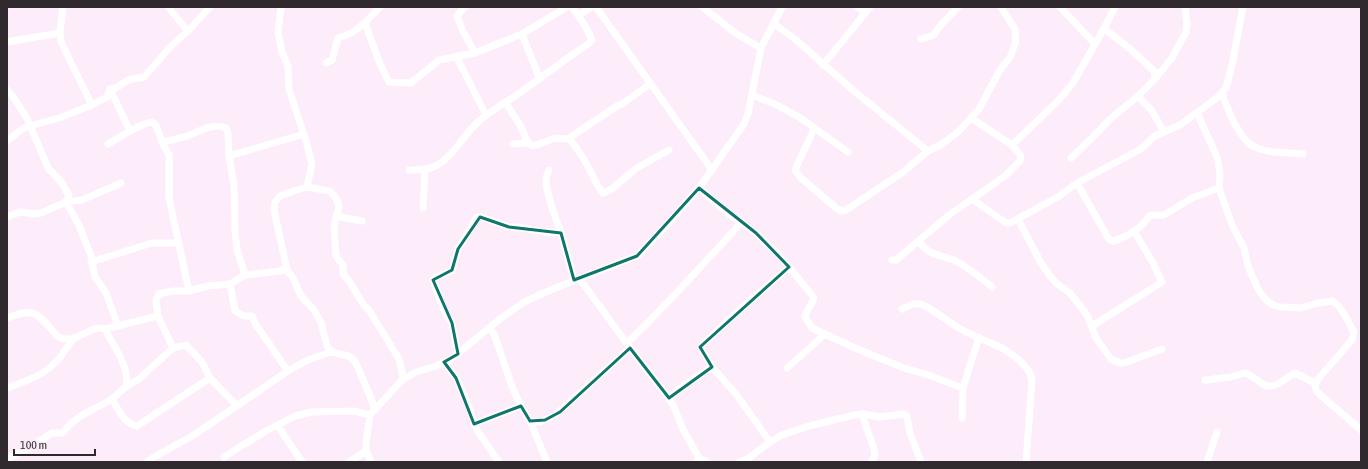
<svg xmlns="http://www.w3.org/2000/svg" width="1368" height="469" font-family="'Asap Condensed',sans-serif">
<rect width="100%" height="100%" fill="#fdecf9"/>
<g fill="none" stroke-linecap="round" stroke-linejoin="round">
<g stroke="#fff" stroke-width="7">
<polyline points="63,7 60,33 61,42 92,105"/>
<polyline points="168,7 188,31"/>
<polyline points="281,7 278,32 282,52 288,66 289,89 306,141 312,164 307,187"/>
<polyline points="465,7 457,16 463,31 475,53"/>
<polyline points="596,7 712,170"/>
<polyline points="702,7 737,34 761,48"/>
<polyline points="858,7 865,14"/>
<polyline points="1060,7 1095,44"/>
<polyline points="579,15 591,7"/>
<polyline points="365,23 380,64 389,82 411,83 439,60 475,53 522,34 567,7"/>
<polyline points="774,24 795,39 854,91 928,151"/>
<path d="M 1104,29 C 1123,42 1139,56 1155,72 L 1154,80"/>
<polyline points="522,34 539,77"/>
<polyline points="921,39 934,35 940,26 958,7"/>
<polyline points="7,42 60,33"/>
<polyline points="456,56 486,115"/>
<path d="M 326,63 L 332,60 L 338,38 C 356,34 368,20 380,7"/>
<polyline points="823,65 870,7"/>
<polyline points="110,89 130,131"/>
<polyline points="7,90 12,95 27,118 48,168 62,183 69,195 66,202"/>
<path d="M 1222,93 C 1227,108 1239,139 1253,146 C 1268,154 1287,152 1303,154"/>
<polyline points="752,95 775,104 799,117 848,152"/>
<polyline points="1138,96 1152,111 1164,132"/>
<polyline points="505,102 520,125 528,143 534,146 555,138 566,139 569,138 617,106 622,104 650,84"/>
<path d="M 1197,113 L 1217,157 L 1220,174 L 1219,188 L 1232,225 L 1244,248 L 1248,266 L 1258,289 L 1266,300 L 1273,305 L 1280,307 L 1301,308 L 1318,303 L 1333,301 C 1343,308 1348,322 1354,332 L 1352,340 L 1319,378 C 1315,384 1314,386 1317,392 L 1361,430"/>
<polyline points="814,129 795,170 800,177 836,208 842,211 846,210 903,172 928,151 942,144 958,132 979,109 1000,70 1011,56 1016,40 1015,29 1001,7"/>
<path d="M 569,138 C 576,147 582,155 587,165 C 592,173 597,187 603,193 L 612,189 L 635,169 L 669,150"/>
<polyline points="7,141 22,129 30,126 59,118 92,105 107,97 110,89 116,88 128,80 144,77 171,46 188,31 210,7"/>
<path d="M 162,142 C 169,141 176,139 184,137 C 197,133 212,122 226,128 L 228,133 L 229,156 L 234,186 L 235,232 L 237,249 L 245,275"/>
<polyline points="108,144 130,131 144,124 151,122 155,124 158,130 162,142 169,155 169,198 189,291"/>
<polyline points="513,144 528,143"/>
<polyline points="1012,145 1058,101 1073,83 1107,23 1115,7"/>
<polyline points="229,156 304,134"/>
<polyline points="1071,158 1095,135 1109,120 1138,96 1154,80 1172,58 1186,32 1187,24 1185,7"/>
<path d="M 409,170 C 418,170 427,170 436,166 C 455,155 462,136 478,122 C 490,111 505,103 518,94 C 542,77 564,60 588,44 L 592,40 C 587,28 580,17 572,7"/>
<polyline points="549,170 546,178 546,185 552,208 561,233 574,280"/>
<path d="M 1077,183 L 1107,236 L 1110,240 L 1114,241 C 1128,236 1142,229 1149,216 C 1154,214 1158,216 1164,215 L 1192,198 L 1219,188"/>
<path d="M 699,188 L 729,214 L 756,233 L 780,256 L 811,294 L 814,298 C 812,305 806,310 805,317 L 812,328 L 855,348 L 904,368 L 928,375 L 963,388"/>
<polyline points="972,199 1006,223 1010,223 1058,197 1077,183 1141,149 1155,136 1180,125 1218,97 1226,88 1232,65 1243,7"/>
<polyline points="66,202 79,225 91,256 95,277 106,293 118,326"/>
<polyline points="423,208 425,170"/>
<polyline points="336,216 362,221"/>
<polyline points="7,217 20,212 34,214 41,213 66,202 82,200 121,183"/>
<polyline points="1018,219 1041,263 1050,276 1056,283 1070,293 1087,315 1096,338 1111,359 1120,363 1124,363 1162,349"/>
<path d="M 919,241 C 929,257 941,254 956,261 C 969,268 981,278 992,287"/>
<polyline points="892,260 896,260 949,215 1005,176 1020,161 1021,156 1012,145 971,118"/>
<polyline points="91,262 152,243 178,243"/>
<polyline points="579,278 636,356 669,398 674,407 683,429 700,460"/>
<polyline points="230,284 235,311 244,316 252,316 256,325 288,371"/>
<path d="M 902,309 C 908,306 913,303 920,304 C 931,307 948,322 959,328 C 982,342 1003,343 1023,364 C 1028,369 1031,373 1032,380 L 1026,462"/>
<path d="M 7,318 C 32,309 35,310 52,330 C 54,332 57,337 61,338 C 77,344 90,324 105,329 L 158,316"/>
<polyline points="1092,326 1162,282 1153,263 1134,231"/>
<polyline points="489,328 494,334 513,389 521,406 530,421 547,462"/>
<path d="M 627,343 C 667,305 704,263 742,222"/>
<polyline points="173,348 158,316 156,300 159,294 173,291 189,291 208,286 230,284 245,275 287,270"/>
<polyline points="331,352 327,346 321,322 314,310 301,296 293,278 287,270 274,210 275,202 280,196 294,191 307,187 330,191 336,198 339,206 334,227 336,256 343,265 343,274 351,284 363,304 369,310 399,359 403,376 402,380"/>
<polyline points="458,354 452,323 445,313 433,280 438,276 452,271 458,249 477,217 482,217 509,227 518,227 543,232 561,233"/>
<polyline points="444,362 456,378 469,407 477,430 499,462"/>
<polyline points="787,368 824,335"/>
<polyline points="1205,380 1231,377 1245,373 1248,374 1266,386 1272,386 1278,384 1295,373 1315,383"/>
<polyline points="127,386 139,379 173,348 186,345 202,362 210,378 237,406"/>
<path d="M 7,388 C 27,381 48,374 61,356 C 65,350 69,344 74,338"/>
<polyline points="669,398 686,384 712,367"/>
<path d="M 112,399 C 118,409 124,424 137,426 L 210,378"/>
<path d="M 863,414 C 865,430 874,442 875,456 L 871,462"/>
<polyline points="962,418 963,388 979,337"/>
<polyline points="530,421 540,422 554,416 630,348"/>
<polyline points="474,424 521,406"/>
<polyline points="278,426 302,462"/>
<polyline points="770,442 736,394 712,367 701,348 702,345 737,312 789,267"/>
<polyline points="224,457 266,431 295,416 312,412 354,411 370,415"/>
<path d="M 7,459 L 27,449 L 52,433 L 63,433 C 76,415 89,412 107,402 C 114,398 120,392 127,386 C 128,363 114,348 105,329"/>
<polyline points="147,462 154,457 194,435 288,371 308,360 331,352 349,356 355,361 370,396 375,410"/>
<polyline points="349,462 366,451"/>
<polyline points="371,462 366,451 366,443 370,415 402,380 416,372 436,366 450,360 500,319 524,302 553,289 637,256 667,225 699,188 744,124 748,114 761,48 782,7"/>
<polyline points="696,462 703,460 707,462"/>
<polyline points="739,462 749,458 770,442 782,435 809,426 854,415 863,414 880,417 903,414 905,414 907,417 910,433 921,462"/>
<polyline points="1207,462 1217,432"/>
</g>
</g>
<path fill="none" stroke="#0f766e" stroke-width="3" stroke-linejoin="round" d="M 699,188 L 756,233 L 789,267 L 700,347 L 712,367 L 669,398 L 630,348 L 560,412 L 545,420 L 530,421 L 521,406 L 474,424 L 456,378 L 444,362 L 458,354 L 452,323 L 433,280 L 452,270 L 458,249 L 480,217 L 509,227 L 561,233 L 574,280 L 637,256 Z"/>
<rect width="1368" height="469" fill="none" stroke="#302a2f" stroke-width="16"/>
<path d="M14 449v6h81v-6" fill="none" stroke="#302a2f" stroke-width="2"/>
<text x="20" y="449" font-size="12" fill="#302a2f" stroke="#fdecf9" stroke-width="3" paint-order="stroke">100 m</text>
</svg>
